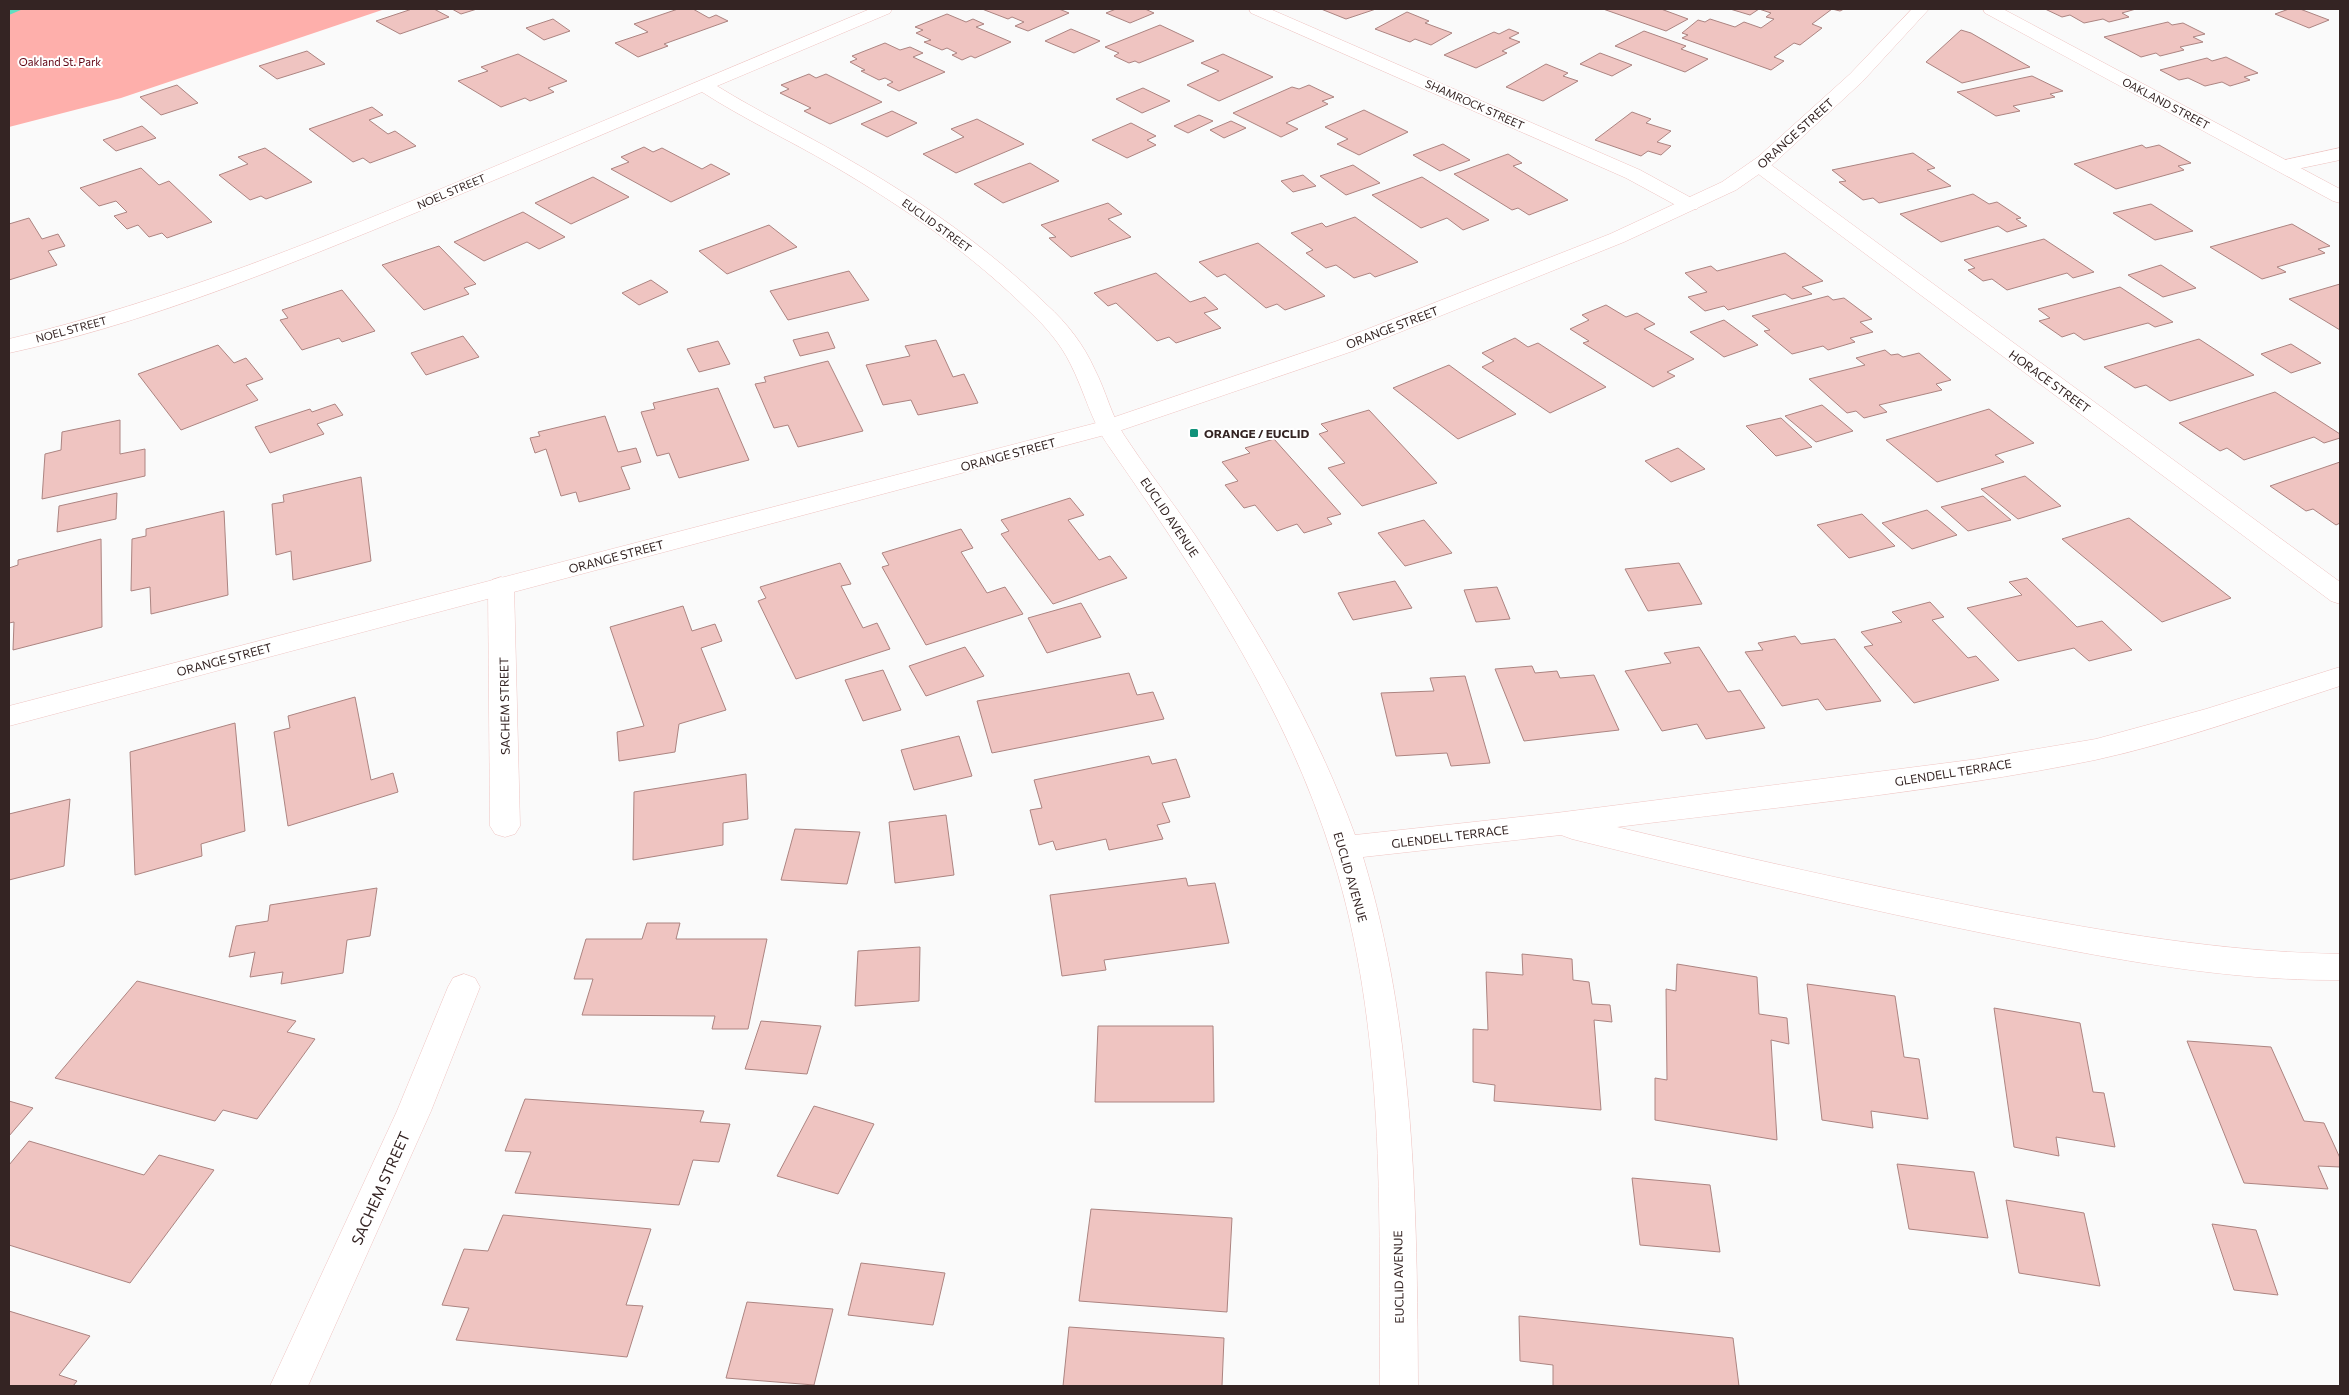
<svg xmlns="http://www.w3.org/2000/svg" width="2349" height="1395" font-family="Commissioner,sans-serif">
<rect width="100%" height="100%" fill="#fafafa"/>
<polygon fill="#feafab" points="9,9 385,9 121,98 9,127"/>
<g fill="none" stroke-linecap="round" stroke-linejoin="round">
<polygon fill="#5fdfc1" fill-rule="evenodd" points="9,9 23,9 9,15"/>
</g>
<g fill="#efc4c1" stroke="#ac8481">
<polygon points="412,9 434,9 449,17 400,34 376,21"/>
<polygon points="452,9 477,9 461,14"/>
<polygon points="678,9 693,9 709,18 716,15 728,21 664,44 668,46 638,57 615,43 648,32 634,24"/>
<polygon points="982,9 1059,9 1069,13 1028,31 1015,26 1024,22 1012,17 1008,19"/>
<polygon points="1116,9 1145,9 1154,13 1130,23 1106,13"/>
<polygon points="1321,9 1376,9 1346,19"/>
<polygon points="1603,9 1661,9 1688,19 1666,31"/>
<polygon points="1730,9 1844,9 1840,11 1832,9 1812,24 1822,28 1800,45 1794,43 1774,57 1784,61 1771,70 1682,38 1688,35 1682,33 1698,20 1705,22 1710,19 1735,27 1744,22 1761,28 1774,19 1766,17 1771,13 1759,9 1750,15"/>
<polygon points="2045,9 2136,9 2122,13 2129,17 2109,22 2103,19 2084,23 2070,15 2062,17"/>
<polygon points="2289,9 2300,9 2329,20 2309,28 2275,14"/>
<polygon points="1407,12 1429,21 1425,23 1452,33 1431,45 1415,39 1410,42 1375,29"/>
<polygon points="947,14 966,22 973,19 984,24 976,27 1011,42 975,58 971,56 962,60 952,55 957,53 947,48 942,50 924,42 931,40 916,33 923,30 915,27"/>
<polygon points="553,19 570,31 544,40 526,28"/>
<polygon points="2168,22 2172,25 2183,23 2205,34 2193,37 2203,42 2180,47 2184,50 2160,56 2156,53 2141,57 2104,37"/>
<polygon points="1160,25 1194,41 1139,63 1135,61 1129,63 1114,56 1119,53 1105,47"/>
<polygon points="1071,29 1100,41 1074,53 1045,41"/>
<polygon points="1509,29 1519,33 1509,38 1520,42 1502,51 1507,53 1476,68 1444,55 1494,32 1499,34"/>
<polygon points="1961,30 1971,33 2030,67 1962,83 1926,62"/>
<polygon points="1644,31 1686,46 1681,49 1708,59 1685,72 1615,46"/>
<polygon points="885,43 900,50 910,47 923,53 913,57 945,72 899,91 887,85 893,82 885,78 879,80 861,71 865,70 850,62 857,59 852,56"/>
<polygon points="307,51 325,64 277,79 259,66"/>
<polygon points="1600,53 1632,65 1612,76 1580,64"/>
<polygon points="518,54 567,81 548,88 554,92 530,101 525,98 501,107 458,81 488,71 481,67"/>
<polygon points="1223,54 1273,77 1219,101 1187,85 1219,71 1201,63"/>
<polygon points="2226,57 2258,73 2244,77 2250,80 2230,86 2222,82 2205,86 2188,78 2179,80 2160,70 2207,58 2212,61"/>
<polygon points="1546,64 1568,73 1563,76 1578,81 1543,101 1506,87"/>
<polygon points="809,74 816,78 826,74 882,102 830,124 804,111 811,108 780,93 789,89 781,85"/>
<polygon points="2032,76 2063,91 2050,94 2055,97 2013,106 2020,111 1996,116 1957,92"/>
<polygon points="177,85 198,103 161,115 140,97"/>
<polygon points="1309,85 1334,97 1322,101 1328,104 1286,123 1298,129 1281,137 1233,113 1292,87 1299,89"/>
<polygon points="1143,88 1170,101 1142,113 1116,99"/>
<polygon points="372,107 383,115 369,120 388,134 395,131 416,146 370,163 363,158 353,162 309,129"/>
<polygon points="1364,110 1408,132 1359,155 1337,144 1348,139 1325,127"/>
<polygon points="892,111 917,123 887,137 861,124"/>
<polygon points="1632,112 1651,119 1646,123 1671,131 1657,142 1671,146 1661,155 1648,151 1641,156 1595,140"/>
<polygon points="1199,115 1213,121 1188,133 1174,126"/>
<polygon points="977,119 1024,144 956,173 923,154 964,137 951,129"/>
<polygon points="1231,121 1246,128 1224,138 1210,130"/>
<polygon points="1131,123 1156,136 1147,140 1156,145 1127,158 1092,140"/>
<polygon points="142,126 156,138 116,151 103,140"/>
<polygon points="1443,144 1470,160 1440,171 1413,155"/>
<polygon points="2142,145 2146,148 2159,145 2191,163 2178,166 2184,170 2116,189 2074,164"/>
<polygon points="644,147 653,152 662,148 702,169 711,164 730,174 671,202 611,169 629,162 621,157"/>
<polygon points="265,148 312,182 266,199 261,196 250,200 219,175 248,164 238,157"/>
<polygon points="1913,153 1935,168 1927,170 1951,186 1879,203 1873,198 1863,200 1839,182 1846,181 1832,170"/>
<polygon points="1508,154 1522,163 1513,166 1568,200 1529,215 1518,208 1512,210 1454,174"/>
<polygon points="1030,163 1059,181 1003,203 974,184"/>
<polygon points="1353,165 1380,183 1346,195 1320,176"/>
<polygon points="141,168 159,185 169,181 212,222 167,238 162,233 149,237 138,225 127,229 114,216 127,212 116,201 99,206 80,188"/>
<polygon points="1303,175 1316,186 1293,192 1281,181"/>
<polygon points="593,177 629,197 571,224 535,203"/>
<polygon points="1422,177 1489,220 1463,230 1447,218 1421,228 1372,195"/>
<polygon points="1973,194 1989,204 1997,202 2021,218 2016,219 2027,226 2007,232 1998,226 1941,242 1900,214"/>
<polygon points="1108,203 1122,214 1108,219 1131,237 1071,257 1049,238 1056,237 1041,225"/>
<polygon points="2151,204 2193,231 2155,240 2113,213"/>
<polygon points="523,212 565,237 539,249 527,242 484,261 454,242"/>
<polygon points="1355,217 1418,262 1375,277 1370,273 1354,278 1336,265 1326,268 1306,253 1313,250 1291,233 1322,223 1326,227"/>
<polygon points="29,218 42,239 58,234 65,246 48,251 57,265 9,280 9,224"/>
<polygon points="2292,224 2330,246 2318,249 2325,253 2277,267 2286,272 2262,279 2210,247"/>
<polygon points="769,225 797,247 727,274 699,251"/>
<polygon points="2044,239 2094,272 2073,278 2067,273 2007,290 1992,279 1983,281 1968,270 1975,268 1964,260"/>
<polygon points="1258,243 1325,296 1285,310 1277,304 1266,308 1225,274 1217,277 1199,262"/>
<polygon points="439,246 476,284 464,288 469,294 424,310 382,265"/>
<polygon points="1785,253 1823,281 1802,287 1812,294 1792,299 1785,294 1728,310 1724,306 1705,311 1688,297 1707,292 1685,273 1711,266 1717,271"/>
<polygon points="2161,265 2196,288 2163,297 2128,275"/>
<polygon points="849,271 869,300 788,320 770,291"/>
<polygon points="1156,273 1190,302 1205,297 1218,309 1204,313 1221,328 1176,343 1169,337 1157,341 1116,303 1108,306 1094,293"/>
<polygon points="651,280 668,292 639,305 622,293"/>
<polygon points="2340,284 2340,330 2289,299"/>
<polygon points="2120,287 2173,322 2155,327 2148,323 2084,340 2074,333 2062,337 2039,321 2050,318 2038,309"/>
<polygon points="342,290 375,331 342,342 339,338 302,350 280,320 288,318 282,310"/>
<polygon points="1828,296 1833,300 1844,298 1872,319 1860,322 1873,332 1850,338 1855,342 1828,350 1823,346 1792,354 1764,331 1770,330 1752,316"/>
<polygon points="1606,305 1626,317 1637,313 1655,324 1644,329 1694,359 1667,372 1675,376 1653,387 1583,343 1589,341 1570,329 1589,320 1582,315"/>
<polygon points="1724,320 1758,345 1724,357 1690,332"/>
<polygon points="828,332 835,348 800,356 793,340"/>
<polygon points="463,336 479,357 426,375 411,353"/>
<polygon points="1515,338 1528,347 1538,343 1606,387 1550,413 1482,367 1494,361 1482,353"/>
<polygon points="2199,339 2254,375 2170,401 2146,385 2135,388 2104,367"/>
<polygon points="936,340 953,377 964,374 978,403 918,415 911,400 883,405 866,365 910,356 905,346"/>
<polygon points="718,341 730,364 699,372 687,349"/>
<polygon points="2291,344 2321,363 2291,373 2261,354"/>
<polygon points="218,345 234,363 246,358 263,379 246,385 258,400 181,430 138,374"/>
<polygon points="1885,350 1891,355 1898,354 1903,357 1919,353 1951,380 1936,384 1942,390 1879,405 1887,412 1864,418 1856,411 1847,413 1809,379 1865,365 1856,358"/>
<polygon points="828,361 863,431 798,447 788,425 774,428 755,384 766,382 764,377"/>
<polygon points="1449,365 1516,414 1458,439 1393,388"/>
<polygon points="718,388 749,460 679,478 669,453 657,456 641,412 655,409 653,403"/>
<polygon points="2275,392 2340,434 2340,438 2324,443 2314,437 2244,460 2227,448 2220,451 2179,423"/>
<polygon points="335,404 343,415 317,424 324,434 270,453 255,427 310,409 312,412"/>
<polygon points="1822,405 1853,431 1816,442 1785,416"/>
<polygon points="1989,409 2034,443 1995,455 2004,462 1937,482 1886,440"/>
<polygon points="1369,410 1437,483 1362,506 1328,468 1345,463 1319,434 1328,431 1321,424"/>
<polygon points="605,416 618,452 636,448 641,462 621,467 630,489 579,502 576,492 561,496 546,449 535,453 530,438 540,436 538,432"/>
<polygon points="1781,418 1812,447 1776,456 1746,426"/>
<polygon points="120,420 120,454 145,449 145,476 42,499 45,454 61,450 62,432"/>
<polygon points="1274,439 1341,514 1327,518 1332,524 1304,533 1297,524 1277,531 1255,505 1244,508 1225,485 1238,481 1222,462 1250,453 1245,448"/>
<polygon points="1678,448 1705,469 1671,482 1645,461"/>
<polygon points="2340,462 2340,523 2336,525 2313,509 2306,511 2270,486"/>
<polygon points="2025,476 2061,506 2018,519 1981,489"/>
<polygon points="361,477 371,561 293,580 291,551 276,555 272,504 284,502 283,495"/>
<polygon points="117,493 116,519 57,532 59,506"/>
<polygon points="1983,496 2011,520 1968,531 1941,507"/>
<polygon points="1070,498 1084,515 1068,520 1099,560 1110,556 1127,578 1053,604 1001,534 1009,531 1001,520"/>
<polygon points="1927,510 1957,535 1912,549 1882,523"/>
<polygon points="224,511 228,595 151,614 150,587 131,591 132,539 146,536 146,529"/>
<polygon points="1862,514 1895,546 1849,558 1817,525"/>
<polygon points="2129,518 2231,598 2162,622 2062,539"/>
<polygon points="1424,520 1452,553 1405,566 1378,533"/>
<polygon points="961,529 973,548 961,552 987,593 1005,587 1023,614 926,645 882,567 889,565 882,553"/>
<polygon points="101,539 102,627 13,650 14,622 9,623 9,568 18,565 18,560"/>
<polygon points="840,563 851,584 841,586 863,628 877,623 890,649 796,679 758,601 766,598 760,587"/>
<polygon points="1679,563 1702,604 1648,611 1625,569"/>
<polygon points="2027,578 2077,627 2102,621 2132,650 2089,661 2074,648 2018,661 1967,608 2022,595 2009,582"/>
<polygon points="1395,581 1412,608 1353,620 1338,593"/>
<polygon points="1497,587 1510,619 1476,622 1464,590"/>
<polygon points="1930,602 1944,617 1932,620 1968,658 1976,656 1999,680 1914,703 1864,647 1873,645 1861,632 1902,622 1892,612"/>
<polygon points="1081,603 1101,637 1047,653 1028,618"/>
<polygon points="683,606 692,631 715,624 722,641 701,648 726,710 679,724 675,752 619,761 617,732 644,726 610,627"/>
<polygon points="1795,636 1801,644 1835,639 1881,701 1826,710 1818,699 1782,706 1745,652 1763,650 1758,643"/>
<polygon points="965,647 984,676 926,696 909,666"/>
<polygon points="1699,647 1728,692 1740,690 1765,728 1706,739 1697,724 1662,731 1625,671 1671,663 1664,653"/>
<polygon points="1532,666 1535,673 1557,671 1560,678 1594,675 1619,730 1524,741 1495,669"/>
<polygon points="883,670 901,710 863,721 845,680"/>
<polygon points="1129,673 1137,695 1153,692 1164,719 992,753 977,701"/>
<polygon points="1465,676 1490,763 1451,766 1447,753 1396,756 1381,693 1434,691 1430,678"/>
<polygon points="355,697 371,780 393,773 398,792 288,826 274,732 290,728 288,716"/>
<polygon points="235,723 245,831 201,844 202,856 135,875 130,752"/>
<polygon points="959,736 972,776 914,790 901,750"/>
<polygon points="1149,756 1152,764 1176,759 1190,797 1162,803 1170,822 1157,825 1163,839 1109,850 1106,839 1056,850 1053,841 1039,845 1030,810 1042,808 1034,780"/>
<polygon points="746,774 748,819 723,823 723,845 633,860 634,792"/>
<polygon points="70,799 64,866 9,880 9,814"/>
<polygon points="946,815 954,875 895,883 889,822"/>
<polygon points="795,829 860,832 847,884 781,880"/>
<polygon points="1186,878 1188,886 1215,883 1229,943 1104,960 1106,970 1062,976 1050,895"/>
<polygon points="377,888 370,936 347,940 343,973 281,984 283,972 250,977 255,952 229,957 236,926 268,921 270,905"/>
<polygon points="647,923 680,923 676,939 767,939 748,1029 712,1029 715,1016 582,1015 593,979 574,979 586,939 642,939"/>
<polygon points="920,947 919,1001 855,1006 858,951"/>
<polygon points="1522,954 1572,959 1573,980 1589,982 1592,1004 1610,1005 1612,1022 1594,1020 1601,1110 1494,1101 1495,1085 1473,1082 1473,1029 1488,1030 1486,972 1523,975"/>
<polygon points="1677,964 1757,977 1759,1014 1787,1018 1789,1044 1771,1040 1777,1140 1655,1120 1655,1078 1667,1080 1666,989 1676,991"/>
<polygon points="137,981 296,1021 287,1032 315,1039 257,1119 223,1110 215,1121 55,1078"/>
<polygon points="1807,984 1895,996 1904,1057 1919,1059 1928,1119 1871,1111 1873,1128 1822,1120"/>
<polygon points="1994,1008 2080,1023 2093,1092 2104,1093 2115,1147 2056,1137 2059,1156 2014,1147"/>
<polygon points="761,1021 821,1026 807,1074 745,1069"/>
<polygon points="1098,1026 1213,1026 1214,1102 1095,1102"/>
<polygon points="2187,1041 2271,1047 2304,1121 2324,1123 2340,1158 2340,1167 2318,1166 2328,1189 2244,1183"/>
<polygon points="525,1099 704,1111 700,1122 730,1124 719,1162 693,1160 679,1205 515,1193 531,1152 505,1151"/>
<polygon points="9,1101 33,1108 9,1136"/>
<polygon points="814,1106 874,1124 838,1194 777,1176"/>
<polygon points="29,1141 144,1175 159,1155 214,1170 130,1283 9,1245 9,1165"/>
<polygon points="1897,1164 1974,1172 1988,1238 1909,1229"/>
<polygon points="1632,1178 1710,1185 1720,1252 1640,1245"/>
<polygon points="2006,1200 2084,1213 2100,1286 2019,1273"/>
<polygon points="1091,1209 1232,1218 1227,1312 1079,1301"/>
<polygon points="503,1215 651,1229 626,1305 643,1306 627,1357 456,1340 469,1308 442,1305 464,1249 488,1251"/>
<polygon points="2212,1224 2256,1230 2278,1295 2234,1290"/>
<polygon points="861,1263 945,1273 933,1325 848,1315"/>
<polygon points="747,1302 833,1309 814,1385 726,1378"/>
<polygon points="9,1311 90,1336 59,1375 77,1381 73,1386 9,1386"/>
<polygon points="1519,1316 1733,1338 1739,1386 1553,1386 1553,1365 1520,1361"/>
<polygon points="1069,1327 1224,1338 1222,1386 1063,1386"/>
</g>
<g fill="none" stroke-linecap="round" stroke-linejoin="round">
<g stroke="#efc4c2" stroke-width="1">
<g id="minor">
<path d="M 870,9 L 892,9 L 890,13 L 717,86 C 759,112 803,133 846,158 C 918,199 987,247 1047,305 C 1067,323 1084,345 1095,370 C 1106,391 1111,415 1124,435 C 1146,469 1172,501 1195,535 C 1259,630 1316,728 1355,835 L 1556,813 L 1978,759 L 2096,739 L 2206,709 L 2340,667 L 2340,686 C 2259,712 2178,742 2095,760 C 1937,792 1776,807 1617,827 C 1741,857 1867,885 1992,910 C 2108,932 2222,952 2340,954 L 2340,980 C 2226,981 2113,959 2002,937 C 1858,908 1715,874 1572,839 L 1561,835 L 1363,857 C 1415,1029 1417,1208 1418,1386 L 1380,1386 C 1379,1210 1386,1029 1333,858 C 1287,708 1199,576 1110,448 C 1091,422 1085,392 1070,363 C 1061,345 1047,328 1032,314 C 973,255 904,207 832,165 C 789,140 744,119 702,92 C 592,139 482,186 371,231 C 253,279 133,326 9,353 L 9,339 C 169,301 321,239 472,176 C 605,120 738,65 870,9 Z"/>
<polygon points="1249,9 1270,9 1640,170 1697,201 1700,205 1697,209 1683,209 1626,178 1251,13"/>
<polygon points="2340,148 2340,160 2283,172 2276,170 2273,166 2276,162"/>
<polygon points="1760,160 1767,162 2340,582 2340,604 2331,601 1753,170 1750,166 1753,162"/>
<polygon points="501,577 510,580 514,586 520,826 515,834 505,837 495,834 490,826 488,586 492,580"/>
<polygon points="464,974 475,978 480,987 431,1111 308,1386 270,1386 397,1111 448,987 453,978"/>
</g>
</g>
<g stroke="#efc4c2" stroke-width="1">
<polygon id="tertiary" points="1912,9 1929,9 1862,82 1772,165 1736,190 1624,242 1353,351 1116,432 9,726 9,706 1100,422 1337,341 1610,234 1722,182 1758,157 1850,74"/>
</g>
<g stroke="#efc4c2" stroke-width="1">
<polygon id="secondary" points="1983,9 2003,9 2340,189 2340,203 2333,201 1985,13"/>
</g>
<use href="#minor" fill="#fff" fill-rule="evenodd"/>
<use href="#tertiary" fill="#fff" fill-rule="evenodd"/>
<use href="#secondary" fill="#fff" fill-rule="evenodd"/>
</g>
<rect fill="#11927a" stroke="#fff" stroke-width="2" x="1189" y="428" width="10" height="10" rx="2.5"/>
<g text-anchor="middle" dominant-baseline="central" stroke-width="4" stroke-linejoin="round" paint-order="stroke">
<g font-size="11" fill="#5e0110" stroke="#fff">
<text x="60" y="61">Oakland St. Park</text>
</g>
<g font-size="11" fill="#342423" stroke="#fff">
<text transform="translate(2166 103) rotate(28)">OAKLAND STREET</text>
<text transform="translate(1475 104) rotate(24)">SHAMROCK STREET</text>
<text transform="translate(451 191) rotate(-23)">NOEL STREET</text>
<text transform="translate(937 225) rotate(36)">EUCLID STREET</text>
<text transform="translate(71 329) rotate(-15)">NOEL STREET</text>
</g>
<g font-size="12" fill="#342423" stroke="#fff">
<text transform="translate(1795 133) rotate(-42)">ORANGE STREET</text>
<text transform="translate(1392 327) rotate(-21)">ORANGE STREET</text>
<text transform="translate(2050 381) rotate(36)">HORACE STREET</text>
<text transform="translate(1008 454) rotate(-15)">ORANGE STREET</text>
<text transform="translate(1170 517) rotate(56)">EUCLID AVENUE</text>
<text transform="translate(616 556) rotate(-15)">ORANGE STREET</text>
<text transform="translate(224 659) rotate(-15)">ORANGE STREET</text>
<text transform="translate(504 706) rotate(-91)">SACHEM STREET</text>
<text transform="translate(1953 772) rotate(-9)">GLENDELL TERRACE</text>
<text transform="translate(1450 836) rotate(-7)">GLENDELL TERRACE</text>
<text transform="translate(1351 877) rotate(74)">EUCLID AVENUE</text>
<text transform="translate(1398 1277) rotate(-91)">EUCLID AVENUE</text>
</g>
<g font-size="12" font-weight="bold" fill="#342423" stroke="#fff" text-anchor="start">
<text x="1204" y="433">ORANGE / EUCLID</text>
</g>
<g font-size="15" fill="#342423" stroke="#fff">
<text transform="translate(380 1188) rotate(-66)">SACHEM STREET</text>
</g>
</g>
<rect width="2349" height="1395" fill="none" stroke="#342423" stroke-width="20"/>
</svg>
